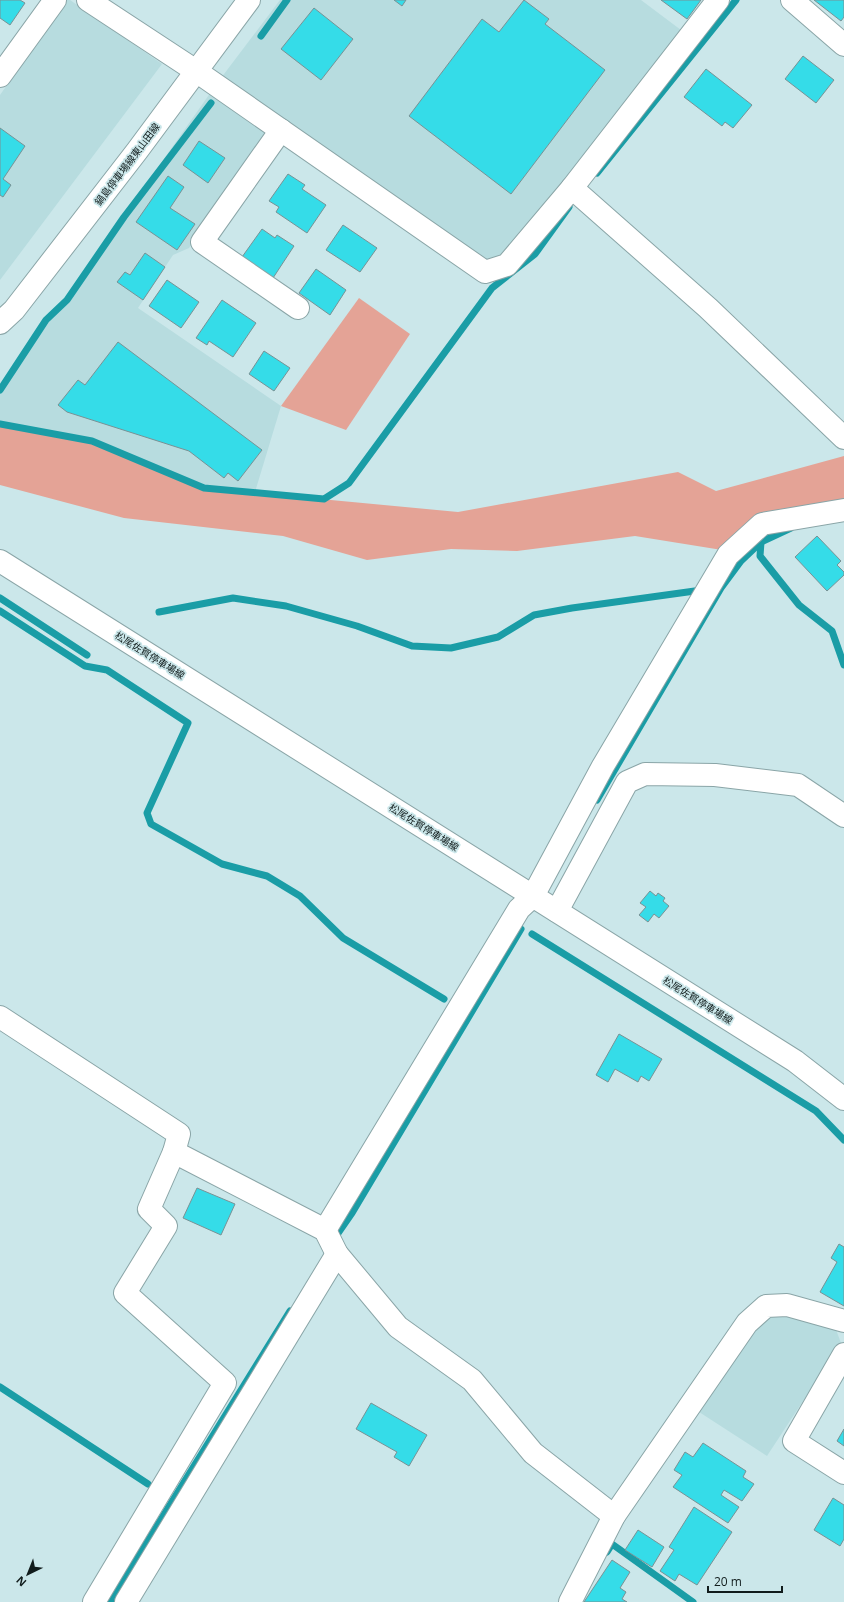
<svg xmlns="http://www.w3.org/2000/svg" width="844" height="1602" font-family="'Open Sans','Noto Sans JP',sans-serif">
<rect width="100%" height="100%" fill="#cbe7ea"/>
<g fill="#b7dcdf">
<polygon points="67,0 70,0 162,64 0,280 0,95"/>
<polygon points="280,0 641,0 685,33 506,255 482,262 275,119 189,248 173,255 138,308 281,406 255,492 200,485 87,437 0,424 0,392 218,82"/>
<polygon points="795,1314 835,1327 841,1343 767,1456 696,1410 761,1316"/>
</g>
<g fill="#e4a396">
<polygon points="359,298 410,334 346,430 281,406"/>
<polygon points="0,424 92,441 204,488 458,512 678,472 716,491 844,456 844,500 722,550 635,536 517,551 451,549 367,560 283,536 124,518 0,485"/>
</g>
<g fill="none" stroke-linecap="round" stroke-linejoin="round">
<g stroke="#1a9da6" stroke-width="7">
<polyline points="261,36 287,0"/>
<polyline points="597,173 736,0"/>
<polyline points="0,390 46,320 67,300 124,217 211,103"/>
<polyline points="0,424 92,441 204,488 324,499 349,483 492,288 535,254 569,207"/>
<polyline points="761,542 760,556 799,605 832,631 844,665"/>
<polyline points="0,598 87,655"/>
<polyline points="0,611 85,666 107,670 188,723 147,813 151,824 222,864 267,876 300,896 343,938 444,999"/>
<polyline points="159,612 233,598 286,606 357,626 412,646 451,648 498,637 534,615 572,608 702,590"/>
<polyline points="597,800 721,588 741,561 761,542 791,528"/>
<polyline points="532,934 816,1111 844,1140"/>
<polyline points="334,1239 352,1213 521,929"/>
<polyline points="0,1387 148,1484"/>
<polyline points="607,1552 612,1544 693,1602"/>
<polyline points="110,1602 290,1311"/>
</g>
</g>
<g fill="#35dce8" stroke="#789295">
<polygon points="0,0 20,0 25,3 10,25 0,18"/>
<polygon points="394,0 406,0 402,6"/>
<polygon points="524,0 549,19 545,24 605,70 511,194 409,116 482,19 499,32"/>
<polygon points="661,0 701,0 687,19"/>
<polygon points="814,0 844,0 844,17 841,21"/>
<polygon points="314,8 353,39 321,80 281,49"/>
<polygon points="803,56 834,80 816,103 785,79"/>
<polygon points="706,69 752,105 733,128 725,122 722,126 684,97"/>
<polygon points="0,128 25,146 3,179 11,185 3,197 0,195"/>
<polygon points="199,141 225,158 208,183 183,165"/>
<polygon points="288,174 305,185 302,189 326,205 307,233 276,212 279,207 269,201"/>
<polygon points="168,176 184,187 170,208 195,224 177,250 136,222"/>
<polygon points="343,225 377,248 360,272 326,250"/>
<polygon points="262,229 275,238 277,235 294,246 273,278 242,257"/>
<polygon points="145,253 165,267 143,300 117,282 125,272 130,275"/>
<polygon points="316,269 346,290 330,315 299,293"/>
<polygon points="167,280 199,302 181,328 149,306"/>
<polygon points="222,300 256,323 233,357 209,341 207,345 196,338"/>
<polygon points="118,342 262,450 238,481 228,473 224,478 189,451 67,412 58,405 78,380 85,385"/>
<polygon points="264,351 290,368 274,391 249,374"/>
<polygon points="817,536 841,561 837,565 844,572 844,575 827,591 795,557"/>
<polygon points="650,891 656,896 658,893 665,898 663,901 669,906 659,918 654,914 648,922 639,915 646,907 640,903"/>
<polygon points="619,1034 662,1059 649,1081 641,1076 638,1082 615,1069 608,1082 596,1075"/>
<polygon points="197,1188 235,1204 221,1235 183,1218"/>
<polygon points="839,1244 844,1247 844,1306 820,1292 837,1262 831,1258"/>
<polygon points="371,1403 427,1435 409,1466 394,1457 397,1452 356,1429"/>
<polygon points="844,1429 844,1446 837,1441"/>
<polygon points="703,1443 746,1471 743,1477 754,1484 742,1501 724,1490 721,1495 739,1507 728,1523 673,1487 682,1475 674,1470 685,1452 693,1457"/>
<polygon points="833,1498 844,1505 844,1539 840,1546 814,1530"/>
<polygon points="694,1507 732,1532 697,1585 679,1574 675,1581 660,1571 674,1550 669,1547"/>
<polygon points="638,1530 664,1547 652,1567 625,1550"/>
<polygon points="612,1560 630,1572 620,1588 626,1592 622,1599 627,1602 584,1602"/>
</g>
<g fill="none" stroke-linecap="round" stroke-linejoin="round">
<g stroke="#8aa5a7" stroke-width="24">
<g id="minor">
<polyline points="88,0 196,71 485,272 507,265 572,188 718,0"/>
<polyline points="792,0 844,45"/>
<polyline points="0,76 55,0"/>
<polyline points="281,130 202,242 298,308"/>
<polyline points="572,188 708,308 844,438"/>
<polyline points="557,911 627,782 645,774 715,775 798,785 844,816"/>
<polyline points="0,1017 179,1134 174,1152 325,1230 337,1254 398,1327 472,1380 533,1453 614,1516"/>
<polyline points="325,1230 519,909 533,896 603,766 728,555 762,524 844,510"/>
<polyline points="844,1354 794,1441 844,1473"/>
<polyline points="94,1602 225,1383 125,1293 166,1226 149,1209 174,1152"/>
<polyline points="126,1602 337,1254"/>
<polyline points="570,1602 614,1516 747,1323 766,1306 787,1305 844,1321"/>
</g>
</g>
<g stroke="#8aa5a7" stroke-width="24">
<g id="major">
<polyline points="0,323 14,310 137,151 249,0"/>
<polyline points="0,561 795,1061 844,1099"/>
</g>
</g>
<use href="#minor" stroke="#fff" stroke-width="22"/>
<use href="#major" stroke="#fff" stroke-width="22"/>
</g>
<g text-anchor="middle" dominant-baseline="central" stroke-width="3.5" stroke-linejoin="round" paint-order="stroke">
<g font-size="10" fill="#111c1c" stroke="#cbe7ea">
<text transform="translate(127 164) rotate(-53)">鍋島停車場線東山田線</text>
<text transform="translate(150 655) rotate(32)">松尾佐賀停車場線</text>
<text transform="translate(424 827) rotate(32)">松尾佐賀停車場線</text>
<text transform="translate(698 1000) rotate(32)">松尾佐賀停車場線</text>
</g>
</g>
<g transform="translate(28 1574) rotate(223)" stroke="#cbe7ea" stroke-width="3" paint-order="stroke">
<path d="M0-3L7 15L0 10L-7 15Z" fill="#111c1c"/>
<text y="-6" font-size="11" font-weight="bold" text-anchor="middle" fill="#111c1c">N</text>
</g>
<path d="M708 1586v6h74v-6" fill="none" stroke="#111c1c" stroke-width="2"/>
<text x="714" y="1586" font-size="12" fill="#111c1c" stroke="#cbe7ea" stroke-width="3" paint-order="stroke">20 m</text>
</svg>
